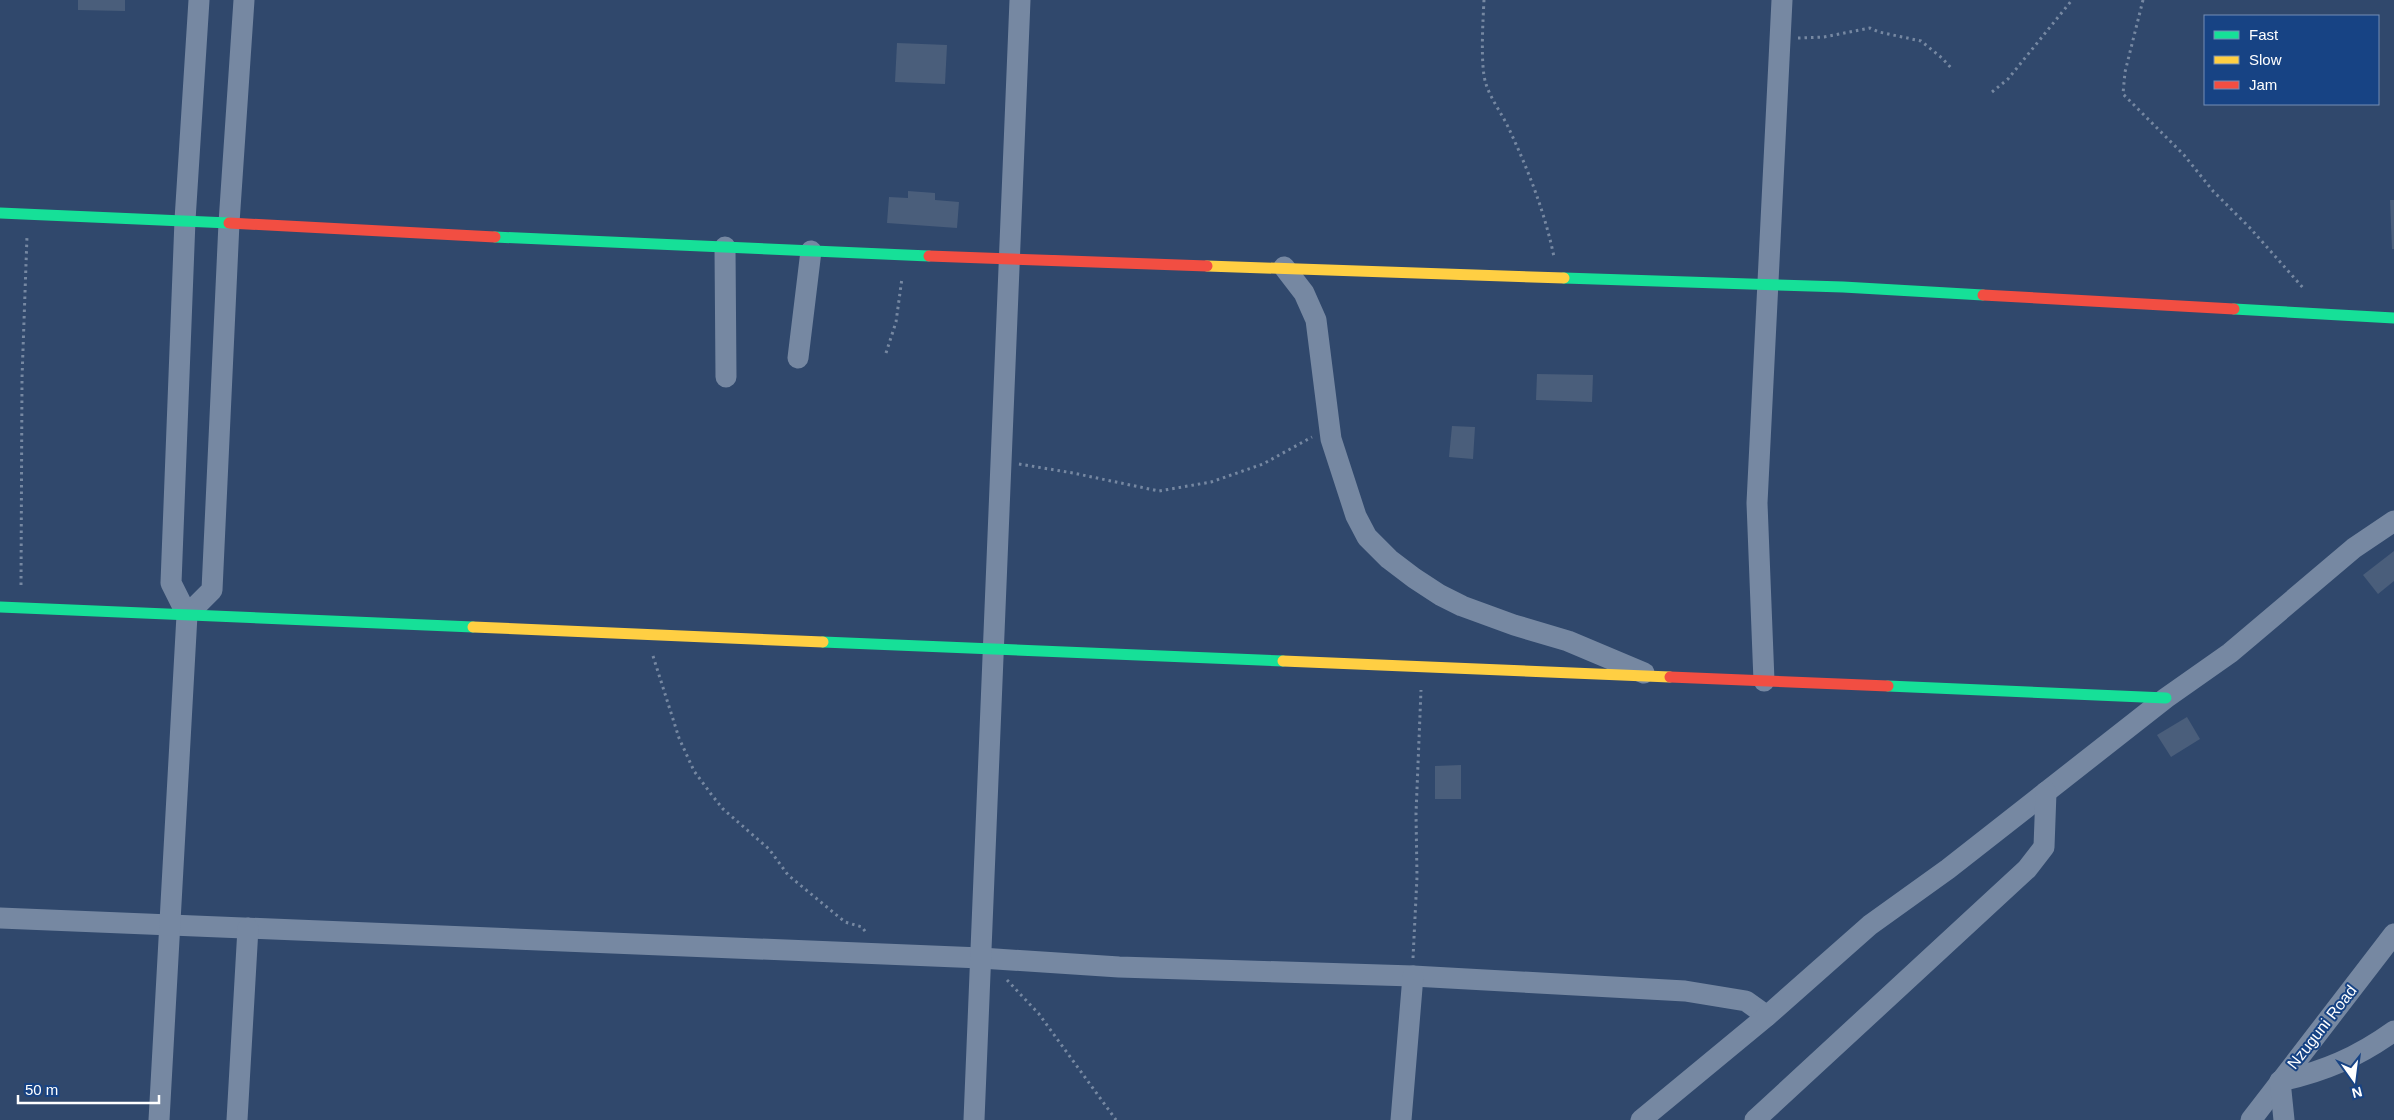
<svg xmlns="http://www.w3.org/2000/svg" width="2394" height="1120" font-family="Arial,sans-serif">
<rect width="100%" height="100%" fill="#30486c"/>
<g fill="#4a5e7b">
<polygon points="78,0 125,0 125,11 78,10"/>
<polygon points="897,43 947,45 945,84 895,82"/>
<polygon points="908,191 935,193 935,200 959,202 957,228 887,223 889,197 908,198"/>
<polygon points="2390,200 2394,200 2394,249 2392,249"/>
<polygon points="1537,374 1593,375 1592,402 1536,400"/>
<polygon points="1452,426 1475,427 1473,459 1449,457"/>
<polygon points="2394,551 2394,581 2378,594 2363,575"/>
<polygon points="2187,717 2200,739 2171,757 2157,735"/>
<polygon points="1461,765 1461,799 1435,799 1435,766"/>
</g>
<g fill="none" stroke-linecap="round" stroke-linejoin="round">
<g stroke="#7688a2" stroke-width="3" stroke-dasharray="2.5 4" stroke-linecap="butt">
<path d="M 1484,0 C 1483,20 1480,67 1486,84 C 1491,100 1503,115 1510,131 C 1529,172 1545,213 1554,257"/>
<polyline points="2143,0 2125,72 2123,94 2184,155 2213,191 2250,228 2305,290"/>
<polyline points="1798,38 1824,37 1870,28 1879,32 1921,41 1942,58 1953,70"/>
<polyline points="1992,92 2008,79 2072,0"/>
<polyline points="886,353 896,322 902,278"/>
<polyline points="1019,464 1073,473 1159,491 1211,482 1263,464 1312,437"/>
<polyline points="21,585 22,378 27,236"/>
<polyline points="653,656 679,738 694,771 711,794 723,809 769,849 788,875 845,922 862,927 867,934"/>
<polyline points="1413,958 1417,877 1416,814 1421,690"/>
<polyline points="1007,980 1039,1014 1116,1120"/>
</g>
<g stroke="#7688a2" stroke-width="21">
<polyline points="725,247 726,377"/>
<polyline points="1284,267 1304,293 1316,320 1331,439 1356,516 1367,537 1389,559 1414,578 1440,595 1462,606 1514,625 1568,641 1644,673"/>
<polyline points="798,358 811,251"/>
<polyline points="187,615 212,590 229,223 244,0"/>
<polyline points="1764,681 1757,503 1782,0"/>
<polyline points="0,918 981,958 1119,967 1413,976 1685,991 1746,1001 1767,1016"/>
<polyline points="159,1120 187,615 171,583 185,220 199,0"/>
<polyline points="237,1120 248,928"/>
<polyline points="974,1120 1020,0"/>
<polyline points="1401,1120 1413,976"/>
<polyline points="1641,1120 1767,1016 1870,925 1948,869 2166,698 2230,653 2354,548 2394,521"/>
<polyline points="1755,1120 2027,869 2044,847 2046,792"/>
<polyline points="2251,1120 2394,934"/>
<path d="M 2284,1120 L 2280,1081 C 2323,1072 2358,1057 2394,1031"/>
</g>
<g stroke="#16e098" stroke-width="11">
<polyline points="0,213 229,223"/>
<polyline points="495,237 929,256"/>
<polyline points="1564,278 1843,287 1983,295"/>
<polyline points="2234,309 2394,318"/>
<polyline points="0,607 473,627"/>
<polyline points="823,642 1283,661"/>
<polyline points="1888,686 2166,698"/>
</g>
<g stroke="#ffcf43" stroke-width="11">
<polyline points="1207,266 1564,278"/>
<polyline points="473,627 823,642"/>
<polyline points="1283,661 1670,677"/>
</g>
<g stroke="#f24e42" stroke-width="11">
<polyline points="229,223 495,237"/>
<polyline points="929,256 1207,266"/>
<polyline points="1983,295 2234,309"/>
<polyline points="1670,677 1888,686"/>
</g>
</g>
<g text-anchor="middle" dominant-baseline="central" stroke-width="4" stroke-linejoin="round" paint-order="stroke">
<g font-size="16" fill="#fff" stroke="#174384">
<text transform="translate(2322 1027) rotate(-52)">Nzuguni Road</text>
</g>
</g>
<rect x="2204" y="15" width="175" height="90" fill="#174384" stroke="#748eb5"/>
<rect x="2214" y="31" width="25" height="8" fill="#16e098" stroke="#748eb5"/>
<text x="2249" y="40" font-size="15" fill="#ffffff">Fast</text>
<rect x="2214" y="56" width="25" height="8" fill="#ffcf43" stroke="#748eb5"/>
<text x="2249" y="65" font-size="15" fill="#ffffff">Slow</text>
<rect x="2214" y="81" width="25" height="8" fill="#f24e42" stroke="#748eb5"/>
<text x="2249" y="90" font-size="15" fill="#ffffff">Jam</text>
<g transform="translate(2354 1080) rotate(166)" stroke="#174384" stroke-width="4" paint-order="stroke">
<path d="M0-4L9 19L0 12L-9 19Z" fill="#ffffff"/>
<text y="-8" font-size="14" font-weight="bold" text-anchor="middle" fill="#ffffff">N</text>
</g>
<path d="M18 1095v8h141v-8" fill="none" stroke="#ffffff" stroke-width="2.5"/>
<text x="25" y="1095" font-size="15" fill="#ffffff" stroke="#174384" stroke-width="4" paint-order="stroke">50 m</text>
</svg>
